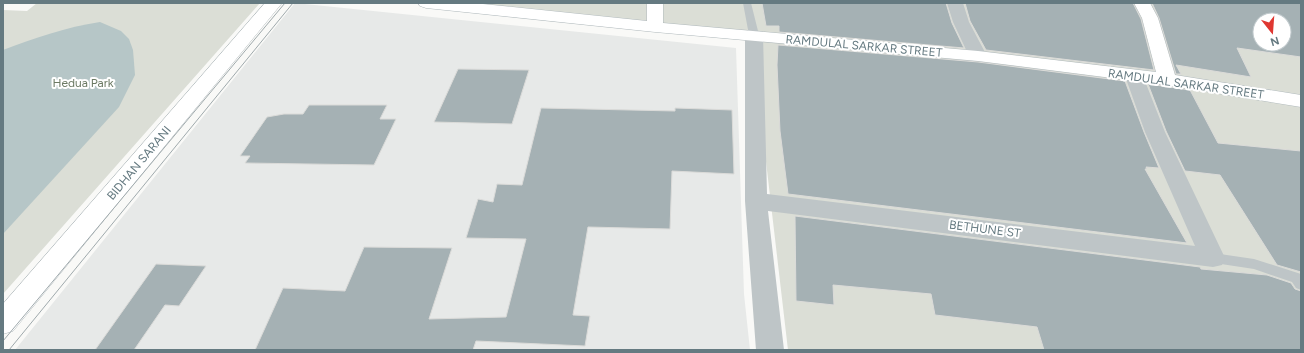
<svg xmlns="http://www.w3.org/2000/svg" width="1304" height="353" font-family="Figtree,sans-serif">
<rect width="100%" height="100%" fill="#f9f9f7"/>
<polygon fill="#e7e9e8" points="295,3 736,48 744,294 750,350 15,350"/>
<g fill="#dbded6" fill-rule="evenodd">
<polygon points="37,3 260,3 3,294 3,10 27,11"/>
<path d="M 459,3 L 1301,3 L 1301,350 L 788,350 L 751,33 ZM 1260,20 L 1284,20 L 1284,44 L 1260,44 Z"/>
</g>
<path fill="#b6c6c7" d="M 100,22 L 121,31 L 129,39 L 133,50 L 135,75 L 119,107 L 3,234 L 3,50 C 35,38 66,27 100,22 Z"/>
<g fill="#a5b1b4" stroke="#dbdbd9" fill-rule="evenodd">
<polygon points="762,3 946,3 952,23 964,48 779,32 779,26 766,26"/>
<polygon points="965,3 1133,3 1141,19 1154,70 986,50 970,21"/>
<path d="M 1152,3 L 1301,3 L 1301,57 L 1237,48 L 1251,77 L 1176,65 L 1181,74 L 1176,74 L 1159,18 ZM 1260,20 L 1284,20 L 1284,44 L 1260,44 Z"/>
<polygon points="778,45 978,62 1125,81 1144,132 1159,168 1146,167 1147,169 1145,169 1187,243 788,194 780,131 777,65"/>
<polygon points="458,69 529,70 512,124 434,122"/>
<polygon points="1148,84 1190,90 1218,143 1301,151 1301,272 1277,265 1220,175 1185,171 1166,131"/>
<polygon points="309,105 387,105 380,119 396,119 374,165 245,163 250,156 240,156 267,117 284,114 303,114"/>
<polygon points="541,108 675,111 675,108 732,110 734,174 672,171 670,229 588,227 573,315 590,316 585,346 476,341 473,350 255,350 283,288 345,291 364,247 452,248 429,319 506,317 526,239 466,238 478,199 493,202 497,184 522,185"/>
<polygon points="795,216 1200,267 1201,269 1267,275 1291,283 1295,289 1301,291 1301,350 1044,350 1037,327 935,315 931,294 833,285 834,305 796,301"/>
<polygon points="156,264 206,266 179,306 165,305 134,350 95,350"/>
</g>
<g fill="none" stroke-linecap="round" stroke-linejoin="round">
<g stroke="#b0b9bc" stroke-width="1">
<g id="secondary">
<polygon points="265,3 282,3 13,331 3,334 3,304"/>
<polygon points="418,3 473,3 647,21 647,3 663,3 663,23 978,51 1156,72 1142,18 1134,3 1150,3 1158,18 1175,75 1301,95 1301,107 1167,85 978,61 655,32 426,8 420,6"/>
</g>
</g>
<g fill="#bec5c7" fill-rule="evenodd">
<polygon points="743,3 751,3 759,35 757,37 751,37 749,35"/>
<polygon points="1213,253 1254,259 1301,274 1301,290 1296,288 1292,282 1254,269 1208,262 1206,258 1208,254"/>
</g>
<g fill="#bec5c7" fill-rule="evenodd">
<polygon points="947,3 963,3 969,22 987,56 984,60 978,61 972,60 969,56 953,22"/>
<polygon points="754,30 760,31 763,35 767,194 1195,246 1145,132 1125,76 1127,72 1134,70 1141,72 1143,76 1165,132 1225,258 1222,265 1213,267 768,211 784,350 756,350 745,201 745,35 748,31"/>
</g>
<use href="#secondary" fill="#fff" fill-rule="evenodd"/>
<g stroke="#a0aaad" stroke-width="1">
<polyline points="3,341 285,3"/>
<polyline points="9,350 293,3"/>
</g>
</g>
<g text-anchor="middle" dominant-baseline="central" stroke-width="4" stroke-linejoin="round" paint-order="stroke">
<g font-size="12" fill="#657a81" stroke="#fff">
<text transform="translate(864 46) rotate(5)">RAMDULAL SARKAR STREET</text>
<text transform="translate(1186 84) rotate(8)">RAMDULAL SARKAR STREET</text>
<text transform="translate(139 163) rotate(-50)">BIDHAN SARANI</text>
<text transform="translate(985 229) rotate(7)">BETHUNE ST</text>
</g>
<g font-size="12" fill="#6c7a64" stroke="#fff">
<text x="83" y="83">Hedua Park</text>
</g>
</g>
<rect width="1304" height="353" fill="none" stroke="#657a81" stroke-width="8"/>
<g transform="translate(1272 32) rotate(163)"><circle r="19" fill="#ffffff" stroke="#c1cacd"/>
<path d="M0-3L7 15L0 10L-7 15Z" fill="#df3731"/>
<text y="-6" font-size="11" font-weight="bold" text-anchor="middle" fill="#657a81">N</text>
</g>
</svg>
